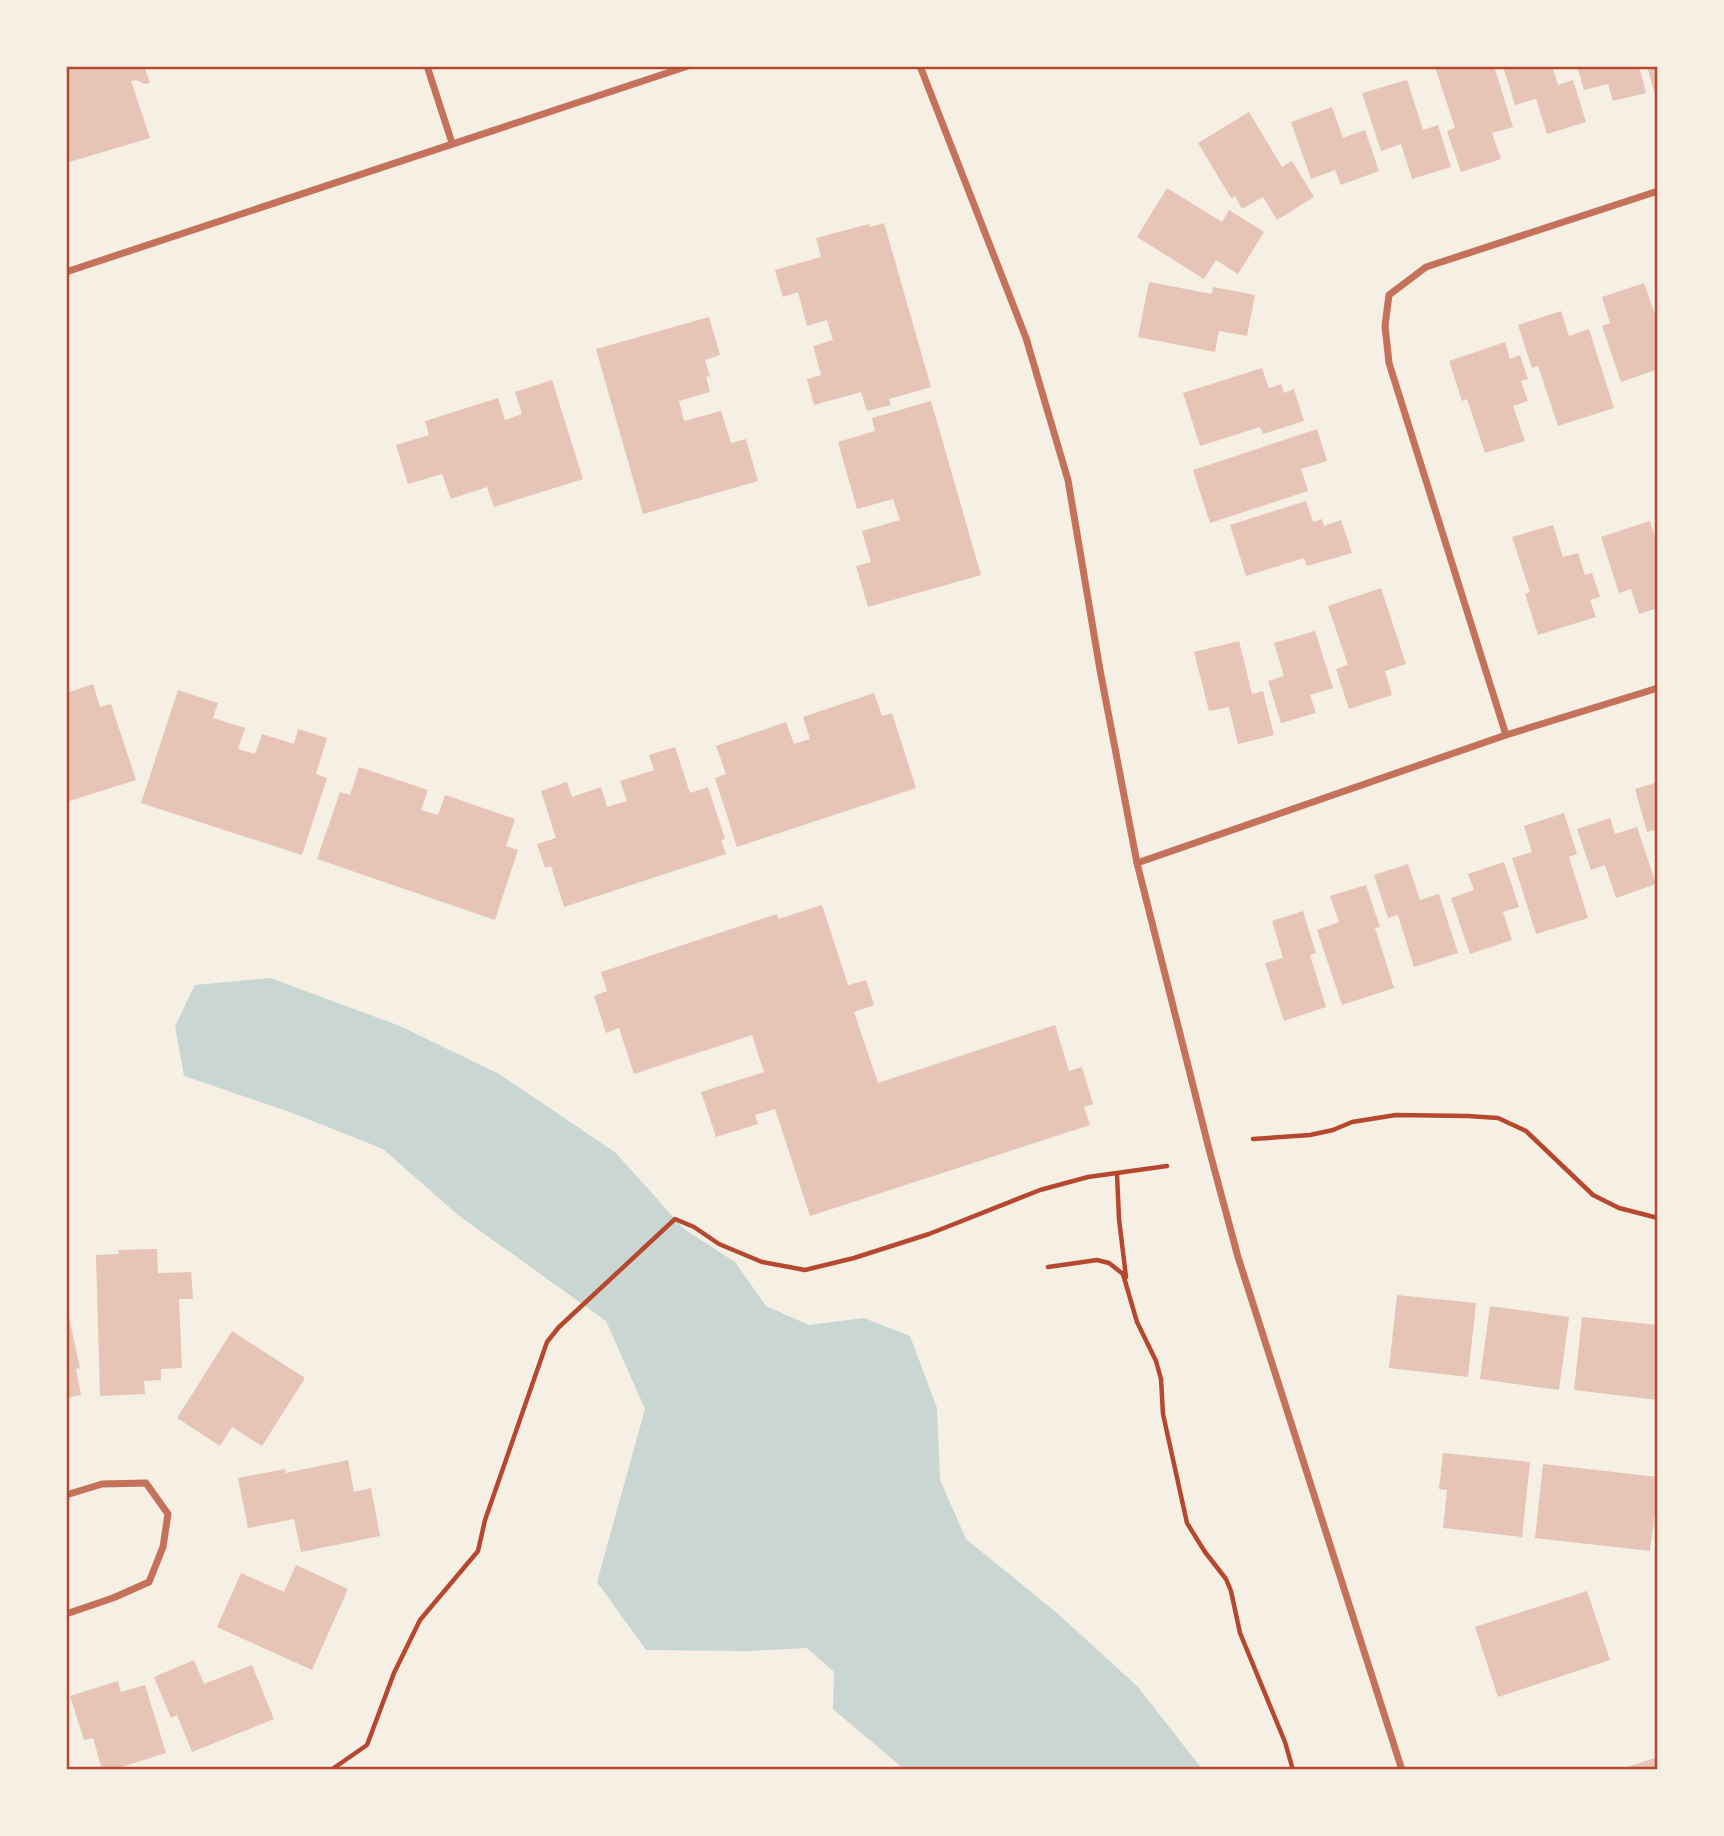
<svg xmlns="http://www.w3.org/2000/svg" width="1724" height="1836" font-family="Rubik,sans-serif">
<rect width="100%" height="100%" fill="#f6efe4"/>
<polygon fill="#c9d6d2" points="270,978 400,1026 499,1074 616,1153 684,1229 735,1262 766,1306 809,1325 864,1318 910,1336 937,1408 940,1480 966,1539 1057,1613 1138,1687 1202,1769 904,1769 833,1709 834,1672 807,1648 747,1651 646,1650 597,1582 645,1409 606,1321 458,1215 383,1149 290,1112 184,1076 175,1026 195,985"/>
<g fill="#e6c5b7">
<polygon points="66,66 144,66 150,83 145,84 136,80 131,81 150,138 66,163"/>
<polygon points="1494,66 1513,127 1492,133 1501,159 1461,172 1447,131 1455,128 1435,67"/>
<polygon points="1503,66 1552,66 1558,85 1573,80 1586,122 1547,134 1536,99 1515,105"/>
<polygon points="1577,66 1639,66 1646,93 1613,101 1608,84 1584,90"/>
<polygon points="1647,66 1658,66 1658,102 1657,102"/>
<polygon points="1407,80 1423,130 1438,125 1451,167 1412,179 1401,144 1381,151 1362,93"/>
<polygon points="1332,107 1343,138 1365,130 1379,171 1341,185 1335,170 1311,179 1291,122"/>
<polygon points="1249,112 1282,167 1292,161 1314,197 1277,220 1263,197 1242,209 1235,196 1231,198 1198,143"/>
<polygon points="1167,188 1222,222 1229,210 1264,232 1238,274 1216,260 1204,279 1137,237"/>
<polygon points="884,223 931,387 889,399 891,405 867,411 861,392 814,405 807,379 821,375 813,346 833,340 827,320 807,326 798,292 783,297 775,270 821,257 816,238 869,224 870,227"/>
<polygon points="1149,282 1212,294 1213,287 1255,295 1247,336 1219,331 1215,352 1138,337"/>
<polygon points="1644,283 1658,323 1658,369 1621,382 1602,326 1610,323 1602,297"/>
<polygon points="1561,311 1569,336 1589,329 1614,408 1558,426 1538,366 1532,368 1518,325"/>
<polygon points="709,317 720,355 705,360 710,376 706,377 710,392 679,401 684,421 721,411 731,443 746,439 758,481 643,514 596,349"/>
<polygon points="1505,342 1510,359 1520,355 1528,379 1521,381 1528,401 1513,406 1525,441 1485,453 1467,399 1462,401 1449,361"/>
<polygon points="1262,368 1269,388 1281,384 1284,393 1294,389 1304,421 1263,434 1260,427 1200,446 1183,393"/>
<polygon points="552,380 583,479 494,507 487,487 451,499 442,474 408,484 396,445 429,435 425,421 498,398 505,420 522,414 515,392"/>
<polygon points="931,401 981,575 868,607 856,566 871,562 862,531 900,520 893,499 857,509 838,442 875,431 872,418"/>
<polygon points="1317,429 1327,461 1301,469 1308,491 1210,523 1193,470"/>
<polygon points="1306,501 1313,522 1322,519 1324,526 1341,520 1352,553 1307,566 1304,558 1246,576 1230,525"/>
<polygon points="1650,521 1658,546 1658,608 1639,614 1631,589 1619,593 1601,537"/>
<polygon points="1553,525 1563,557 1578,553 1585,575 1592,573 1600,597 1590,600 1596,617 1538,635 1525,594 1530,592 1512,537"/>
<polygon points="1381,588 1406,664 1385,671 1392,695 1349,709 1336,669 1348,665 1328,606"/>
<polygon points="1315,631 1333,688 1310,695 1316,713 1281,723 1268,681 1284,676 1274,643"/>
<polygon points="1239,641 1252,694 1263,691 1274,735 1238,744 1229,707 1209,711 1194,652"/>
<polygon points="93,684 100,707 111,704 136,780 66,802 66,693"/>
<polygon points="178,690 218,703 213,718 245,728 238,749 255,754 262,734 294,744 298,729 327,738 316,774 327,778 302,855 141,803"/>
<polygon points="874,693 882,716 892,713 916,788 737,847 715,778 726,774 716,746 786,722 794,744 810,739 803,717"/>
<polygon points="675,747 690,793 708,787 725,839 721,840 726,854 564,907 551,866 545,868 537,844 556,838 541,791 567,782 572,797 601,787 607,807 627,801 620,781 654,770 649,755"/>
<polygon points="359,767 428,790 421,810 438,815 445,795 515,819 506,846 518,850 495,920 317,859 340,792 350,795"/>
<polygon points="1658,782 1658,829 1647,832 1635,789"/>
<polygon points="1564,813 1577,854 1569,857 1588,918 1536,934 1512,858 1532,852 1524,826"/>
<polygon points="1610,818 1615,834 1637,827 1656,884 1616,898 1605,865 1591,870 1577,829"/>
<polygon points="1504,862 1519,907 1503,912 1512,940 1470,954 1451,898 1474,890 1468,874"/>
<polygon points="1408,864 1420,900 1439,894 1458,953 1414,967 1398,915 1388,918 1374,875"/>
<polygon points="1366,885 1380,927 1375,928 1394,988 1342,1005 1317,930 1339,922 1330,896"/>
<polygon points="822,905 848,985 866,980 874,1005 854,1012 878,1083 1055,1025 1069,1071 1082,1067 1093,1104 1084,1107 1090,1125 810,1216 775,1109 755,1115 758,1124 716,1137 701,1092 764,1072 752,1035 634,1074 619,1028 606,1033 594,996 607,991 601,972 777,914 778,919"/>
<polygon points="1303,911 1316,953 1310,955 1326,1007 1284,1021 1265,963 1283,958 1272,921"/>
<polygon points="157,1249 158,1273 191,1272 193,1299 179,1299 182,1368 161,1369 161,1380 144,1381 145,1394 100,1396 96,1255 119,1254 118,1250"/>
<polygon points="1397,1295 1476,1303 1468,1377 1389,1368"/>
<polygon points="66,1304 80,1368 76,1369 81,1395 66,1398"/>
<polygon points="1490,1306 1569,1317 1559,1390 1480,1379"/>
<polygon points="1582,1317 1658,1325 1658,1400 1574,1390"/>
<polygon points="232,1331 305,1378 262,1446 232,1427 220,1446 177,1418"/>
<polygon points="1443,1453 1530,1462 1522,1537 1443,1528 1447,1490 1439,1489"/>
<polygon points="348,1460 354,1492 371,1488 380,1536 301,1552 294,1519 248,1528 238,1478 285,1469 286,1473"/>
<polygon points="1543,1464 1658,1477 1658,1517 1654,1517 1650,1551 1535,1538"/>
<polygon points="296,1565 348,1589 312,1670 217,1627 241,1573 284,1592"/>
<polygon points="1587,1591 1610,1660 1498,1697 1475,1627"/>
<polygon points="194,1660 204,1684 252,1665 274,1719 192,1752 177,1715 171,1718 154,1677"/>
<polygon points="118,1681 121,1692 145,1685 166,1753 112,1770 102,1770 93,1738 84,1740 70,1696"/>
<polygon points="1658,1757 1658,1770 1621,1770 1621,1769"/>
</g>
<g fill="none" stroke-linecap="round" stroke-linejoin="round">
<g stroke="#b5482f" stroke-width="4.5">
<polyline points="1253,1139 1310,1135 1333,1130 1352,1122 1396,1115 1468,1116 1498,1118 1526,1131 1593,1195 1619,1208 1658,1218"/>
<polyline points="1117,1174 1119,1219 1126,1277"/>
<polyline points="1048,1267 1097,1260 1109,1263 1123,1274 1137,1322 1156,1361 1161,1379 1163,1414 1187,1523 1205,1552 1226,1579 1231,1591 1240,1633 1285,1742 1293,1770"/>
<polyline points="331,1770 367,1745 394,1673 420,1620 478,1551 485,1520 547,1342 559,1327 675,1219 694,1227 719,1244 762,1262 805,1270 854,1258 929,1234 1040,1190 1088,1177 1167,1166"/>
</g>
<g stroke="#c5725c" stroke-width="7">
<polyline points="427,66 452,143"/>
<polyline points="920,66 1026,338 1068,480 1100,670 1137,863 1210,1153 1238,1257 1402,1770"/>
<polyline points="66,272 688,66"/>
<polyline points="1506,735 1389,363 1385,326 1389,295 1426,267 1658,191"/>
<polyline points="1137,863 1506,735 1658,688"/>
<polyline points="66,1495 102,1484 146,1483 168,1514 163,1547 149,1582 113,1598 66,1614"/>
</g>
</g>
<rect width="1724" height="1836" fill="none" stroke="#f6efe4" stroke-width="136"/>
<rect x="68" y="68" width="1588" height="1700" fill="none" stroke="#b5482f" stroke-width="2.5"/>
</svg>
